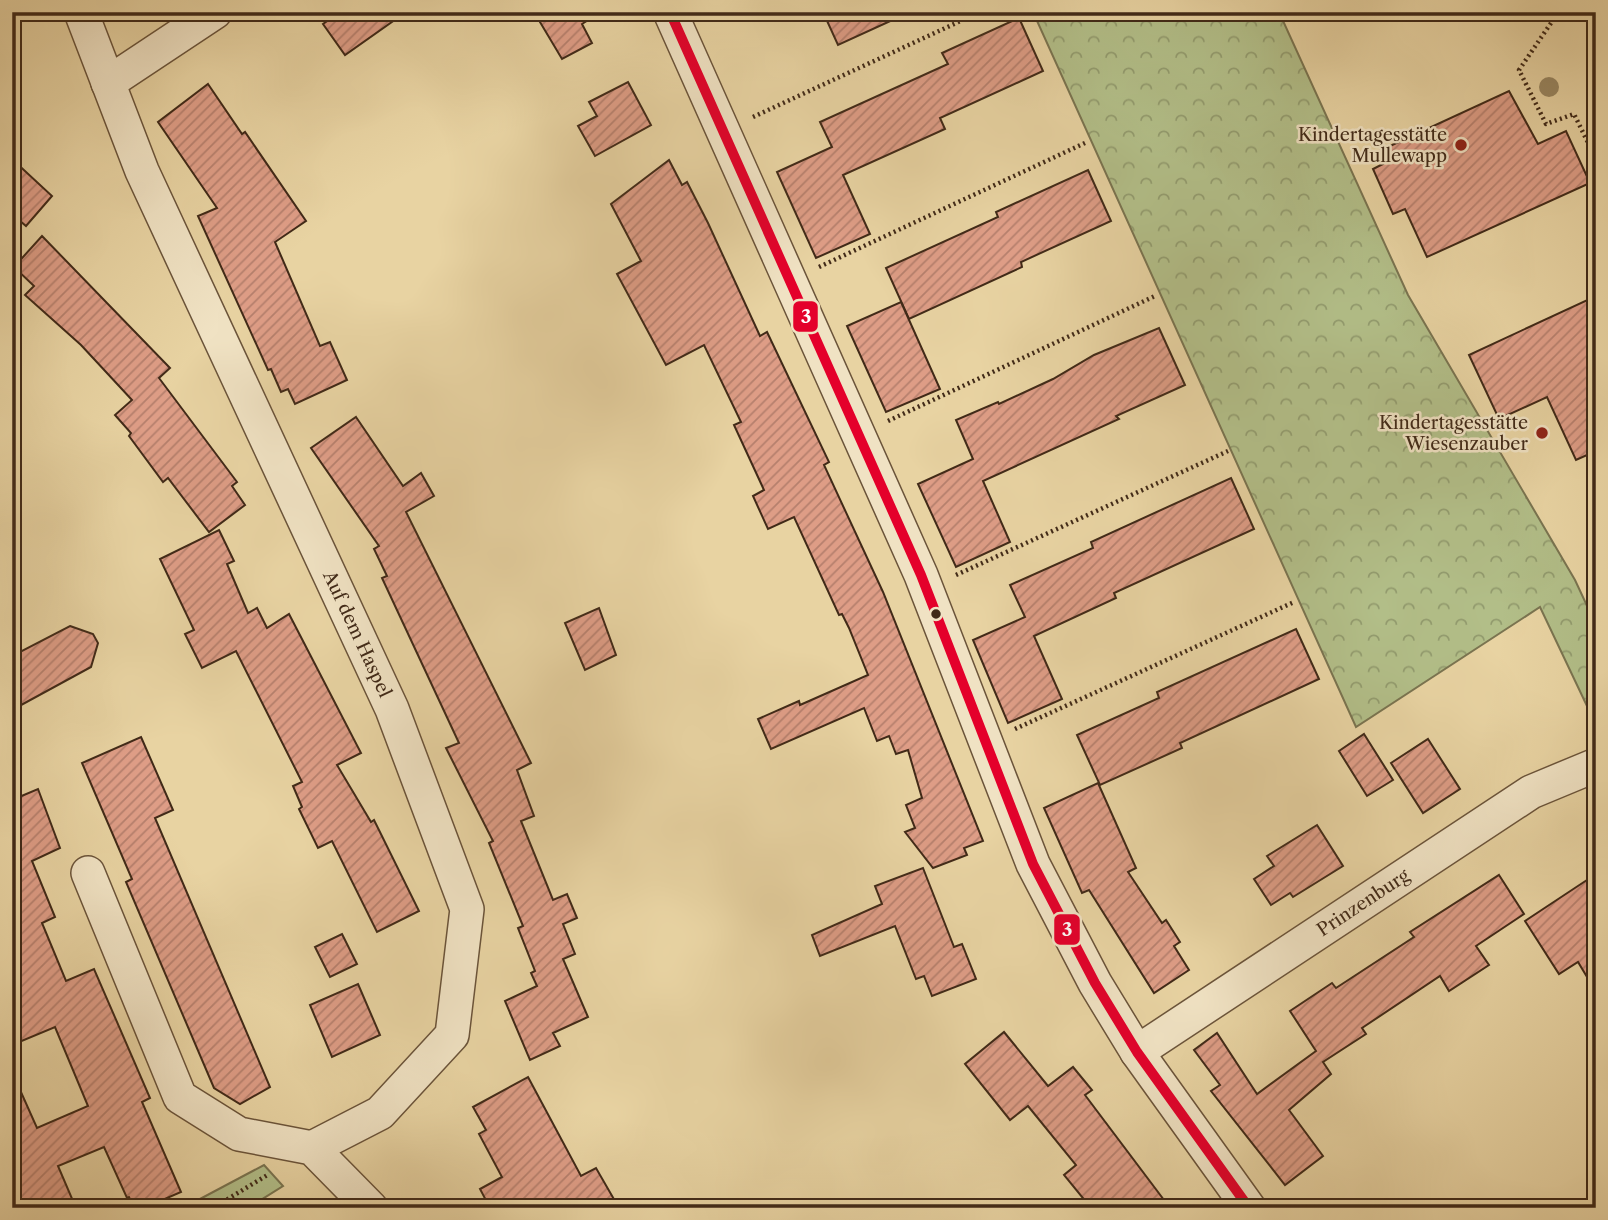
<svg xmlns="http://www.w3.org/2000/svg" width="1608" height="1220" font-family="'Libre Caslon Text',serif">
<defs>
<pattern id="forest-crowns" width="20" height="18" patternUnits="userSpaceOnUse" patternTransform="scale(1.75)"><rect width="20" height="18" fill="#b2be88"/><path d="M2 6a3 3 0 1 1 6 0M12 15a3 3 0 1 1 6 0" fill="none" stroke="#929b6e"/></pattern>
<pattern id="building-hatch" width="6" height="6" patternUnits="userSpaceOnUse" patternTransform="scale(1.75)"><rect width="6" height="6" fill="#de9d86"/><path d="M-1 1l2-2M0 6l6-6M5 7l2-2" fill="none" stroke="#b6806d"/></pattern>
</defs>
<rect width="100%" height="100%" fill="#e8d3a2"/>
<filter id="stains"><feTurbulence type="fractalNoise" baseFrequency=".00286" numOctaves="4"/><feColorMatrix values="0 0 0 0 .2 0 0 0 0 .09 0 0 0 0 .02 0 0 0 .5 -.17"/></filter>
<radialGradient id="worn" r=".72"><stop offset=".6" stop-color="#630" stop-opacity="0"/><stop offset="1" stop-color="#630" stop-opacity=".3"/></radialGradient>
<polygon fill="#b2be88" stroke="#7a7450" stroke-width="2" points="264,1165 283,1186 248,1208 183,1208"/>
<polygon fill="url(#forest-crowns)" stroke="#7a7450" stroke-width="2" points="1033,12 1279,12 1408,295 1575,580 1596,625 1596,725 1540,607 1356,727"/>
<g fill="url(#building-hatch)" stroke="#412a18" stroke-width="2">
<polygon points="340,12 406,12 345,55 323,24"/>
<polygon points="534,12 601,12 582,24 592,43 562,59"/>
<polygon points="823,12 910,12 838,45"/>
<polygon points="1019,18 1043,71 940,118 945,129 843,175 870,234 816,258 777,172 832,147 820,122 948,64 942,53"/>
<polygon points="628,82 651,125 595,156 578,126 597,116 589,102"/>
<polygon points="208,84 242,134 245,132 306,221 275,242 320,346 330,342 347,380 295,404 288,389 281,392 271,369 268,370 198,216 217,208 158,122"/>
<polygon points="1509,91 1538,144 1566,131 1590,183 1427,257 1405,209 1393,214 1373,169 1383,164 1377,152"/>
<polygon points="12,159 52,196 26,226 12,214"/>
<polygon points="669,160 682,185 687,182 708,223 760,336 767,332 829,462 824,465 883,592 983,841 964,848 967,855 933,868 905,832 915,828 906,805 922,798 908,750 896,754 889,736 877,741 864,708 771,749 758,719 799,701 800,705 868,675 849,628 842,614 839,615 794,517 768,529 753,496 764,490 734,425 741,422 704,345 666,365 617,274 641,261 611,204"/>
<polygon points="1088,170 1111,221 1021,262 1022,267 909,319 886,268 998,217 996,212"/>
<polygon points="42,236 170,368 159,378 237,482 232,486 245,505 209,532 168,478 163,482 129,436 131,433 115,415 132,400 81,345 25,295 34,286 14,267"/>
<polygon points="1596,296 1596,451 1576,460 1547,397 1499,419 1469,355"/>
<polygon points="901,302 940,389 886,412 847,326"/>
<polygon points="1159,328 1185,385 1116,416 1119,419 983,481 1010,542 956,567 918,484 973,459 956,420 998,402 999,404 1053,379 1094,355"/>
<polygon points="356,417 403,486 421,473 434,496 406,512 531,763 517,770 534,816 521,821 553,900 567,894 577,918 563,924 575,954 563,959 588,1017 553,1033 560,1046 530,1060 505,1001 537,986 531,973 535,971 518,928 523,926 489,843 493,841 446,748 459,743 382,578 387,576 374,549 379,546 311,448"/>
<polygon points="1231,478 1254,529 1114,593 1116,598 1034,636 1062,699 1008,723 973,640 1025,617 1010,585 1093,548 1091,542"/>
<polygon points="219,530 234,561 227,564 248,613 257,608 267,628 289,614 361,753 337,765 371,822 374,820 419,911 377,932 332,841 318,848 299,809 302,807 293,786 302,782 236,651 202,668 185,634 194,630 160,559"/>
<polygon points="599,608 616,655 585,670 565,623"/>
<polygon points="70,626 93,634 98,643 91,667 12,710 12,656"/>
<polygon points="1296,629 1319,679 1180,743 1182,748 1100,785 1077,735 1159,698 1157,692"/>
<polygon points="1364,734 1393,780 1367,796 1339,751"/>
<polygon points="141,737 173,810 155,818 270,1087 240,1104 214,1088 126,882 132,879 82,763"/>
<polygon points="1428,739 1460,789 1423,813 1391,763"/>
<polygon points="1098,783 1136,868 1128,872 1162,923 1166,920 1180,942 1174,946 1189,970 1154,993 1089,890 1082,893 1044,808"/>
<polygon points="38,789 60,848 32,861 55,917 42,923 66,981 94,969 150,1098 142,1102 181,1192 144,1208 134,1208 129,1197 127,1198 104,1147 58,1166 76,1208 24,1208 12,1181 12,1072 37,1128 88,1106 55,1027 12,1045 12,800"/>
<polygon points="1317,825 1343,866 1293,897 1290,893 1271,905 1254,879 1274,866 1267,856"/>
<polygon points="923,868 954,947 962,944 976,979 932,996 924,976 916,979 895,926 820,956 812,935 882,904 875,886"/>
<polygon points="1596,874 1596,992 1578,962 1559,974 1525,921"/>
<polygon points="1499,875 1524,914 1476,946 1489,965 1449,991 1440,976 1362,1028 1366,1034 1323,1062 1331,1074 1289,1110 1323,1156 1285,1185 1211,1091 1220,1085 1194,1050 1217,1033 1257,1094 1316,1051 1290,1011 1332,983 1336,988 1414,937 1410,932"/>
<polygon points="342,934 357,964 330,977 315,947"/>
<polygon points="358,984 380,1035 332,1057 310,1005"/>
<polygon points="1004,1032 1048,1086 1073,1067 1092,1090 1085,1095 1170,1208 1091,1208 1064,1175 1076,1165 1028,1106 1010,1120 965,1064"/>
<polygon points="528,1077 581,1176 596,1168 619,1208 490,1208 480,1189 502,1177 479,1134 486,1130 473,1107"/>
</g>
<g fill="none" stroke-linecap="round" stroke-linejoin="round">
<g stroke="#6b543a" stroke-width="36">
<g id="minor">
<path id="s1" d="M 81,12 L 142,171 L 392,709 L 467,909 L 452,1035 L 380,1113 L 312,1148"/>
<polyline points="670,12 921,575 1033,864 1095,983 1137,1052 1249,1208"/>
<polyline points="108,83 215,12"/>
<polyline points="88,873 180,1097 239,1134 312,1148 371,1208"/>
<path id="s2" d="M 1137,1052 L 1531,792 L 1596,765"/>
</g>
</g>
<g stroke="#412a18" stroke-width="4.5" stroke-dasharray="2 3.5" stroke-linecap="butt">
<polyline points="1551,23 1519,70 1546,124 1574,114 1596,159"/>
<polyline points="753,117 980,12"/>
<polyline points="819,267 1087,142"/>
<polyline points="888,421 1155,296"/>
<polyline points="956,575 1228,451"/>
<polyline points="1015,729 1294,602"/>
<polyline points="213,1208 269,1174"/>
</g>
<use href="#minor" stroke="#f0e2c3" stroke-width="33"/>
<g stroke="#f0e2c3" stroke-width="16">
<polyline id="bus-1" points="670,12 921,575 1033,864 1095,983 1137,1052 1249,1208"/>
</g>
<use href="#bus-1" stroke="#e4002b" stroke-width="10"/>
</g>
<circle fill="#998762" cx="1549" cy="87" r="10"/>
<g fill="#8f2418" stroke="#f0e2c3" stroke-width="2.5">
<circle cx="1461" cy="145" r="7"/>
<circle cx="1542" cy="433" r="7"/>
</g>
<circle fill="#412a18" stroke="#f0e2c3" stroke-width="2.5" cx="936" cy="614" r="6"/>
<g text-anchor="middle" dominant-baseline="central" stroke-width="5" stroke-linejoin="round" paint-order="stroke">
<g font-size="18" fill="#412a18" stroke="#f0e2c3" text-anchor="end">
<text x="1447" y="135">Kindertagesstätte<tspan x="1447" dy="21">Mullewapp</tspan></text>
<text x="1528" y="423">Kindertagesstätte<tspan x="1528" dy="21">Wiesenzauber</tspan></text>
</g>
<g font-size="18" fill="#412a18" stroke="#f0e2c3">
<text stroke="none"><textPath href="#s1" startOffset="681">Auf dem Haspel</textPath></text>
<text stroke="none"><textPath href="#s2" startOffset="271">Prinzenburg</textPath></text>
</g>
</g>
<g stroke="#f0e2c3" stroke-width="2.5">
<rect x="792" y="300" width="27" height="33" rx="7" fill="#e4002b"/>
<rect x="1053" y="913" width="28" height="33" rx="7" fill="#e4002b"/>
</g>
<g font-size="19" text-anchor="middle" font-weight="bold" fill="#fff">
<text x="806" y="323">3</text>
<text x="1067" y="936">3</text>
</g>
<rect width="1608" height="1220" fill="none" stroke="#e8d3a2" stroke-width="42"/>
<rect x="14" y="14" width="1580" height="1192" fill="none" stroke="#412a18" stroke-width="3.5"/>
<rect x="21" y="21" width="1566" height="1178" fill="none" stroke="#412a18" stroke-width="2"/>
<rect width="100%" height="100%" filter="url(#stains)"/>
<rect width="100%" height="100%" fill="url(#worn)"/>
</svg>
